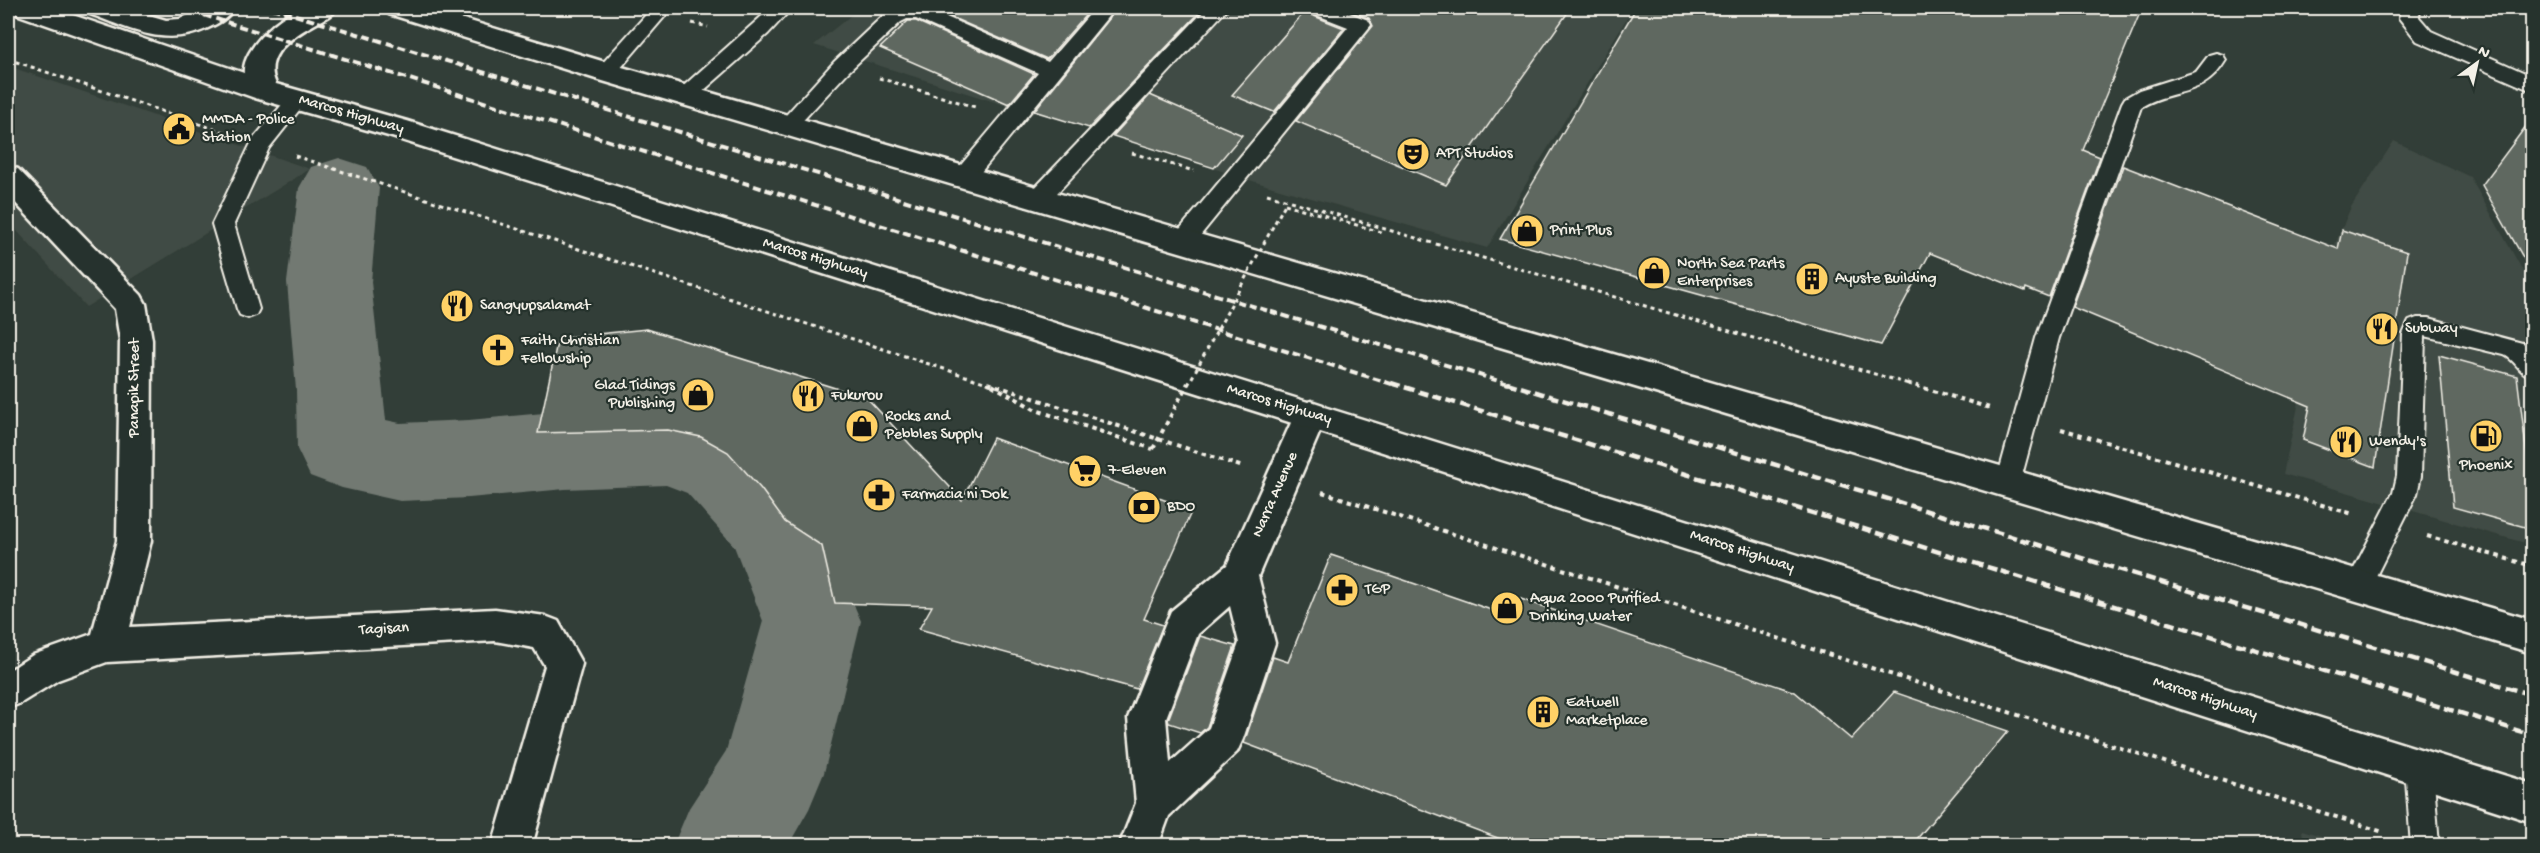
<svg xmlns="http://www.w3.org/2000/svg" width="2540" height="853" font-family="'Gochi Hand',sans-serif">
<rect width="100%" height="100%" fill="#323e38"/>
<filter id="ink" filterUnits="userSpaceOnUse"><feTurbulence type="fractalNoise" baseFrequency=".0167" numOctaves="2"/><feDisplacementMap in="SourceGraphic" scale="12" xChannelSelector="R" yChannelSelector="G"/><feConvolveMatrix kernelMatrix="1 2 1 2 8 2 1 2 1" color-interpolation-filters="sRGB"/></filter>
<g filter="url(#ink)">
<g fill="#404b44">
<polygon points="860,8 1010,8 1091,44 1033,114 814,45"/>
<polygon points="1143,8 1633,8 1487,248 1259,183 1041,113"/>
<polygon points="8,66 310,169 86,307 8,221"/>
<polygon points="2394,141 2470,177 2532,287 2532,545 2283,474 2333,249 2351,207"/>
<polygon points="2302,830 2350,845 2304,845"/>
</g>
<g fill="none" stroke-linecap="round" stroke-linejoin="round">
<polygon fill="#727972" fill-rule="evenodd" points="339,158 367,167 379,188 371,282 386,420 400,423 469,420 565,411 670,408 751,437 805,493 861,621 824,773 809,809 788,846 673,846 689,808 726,751 763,621 734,546 687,493 666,485 565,489 469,498 400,501 342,488 310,476 297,449 296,390 287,282 299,188 311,167"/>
</g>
<g fill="#5f6861" stroke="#f4f1e8" stroke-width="1.5">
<polygon points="930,8 1092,8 1047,59"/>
<polygon points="1117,8 1204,8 1089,128 1034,111"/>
<polygon points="1308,8 1311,15 1344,28 1274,112 1232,95"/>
<polygon points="1341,8 1571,8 1446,185 1296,121 1373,26 1369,18"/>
<polygon points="1636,8 2142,8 2083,150 2100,157 2049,297 2026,288 2025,291 1930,253 1881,345 1500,239"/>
<polygon points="908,21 916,21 1034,74 1009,104 880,48"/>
<polygon points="1150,95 1242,135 1214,168 1113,136"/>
<polygon points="2532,118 2532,273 2482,185"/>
<polygon points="2123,166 2338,249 2342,230 2407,252 2375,467 2303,440 2310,406 2072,307"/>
<polygon points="647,329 867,398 962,500 993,438 1192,510 1144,619 1163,625 1137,689 919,629 932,606 835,603 822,546 785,522 761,489 728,452 701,437 668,430 538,433 558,338"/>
<polygon points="2439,355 2517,376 2532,496 2532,529 2453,507"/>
<polygon points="1331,555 1503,614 1509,595 1795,692 1851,739 1894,692 2008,731 1911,846 1519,846 1244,743 1273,657 1288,662"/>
<polygon points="1200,636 1235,646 1207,727 1200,733 1169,723 1168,720"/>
</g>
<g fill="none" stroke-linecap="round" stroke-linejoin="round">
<g stroke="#f4f1e8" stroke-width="4">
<g id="lane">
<polygon points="652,8 672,8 613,77 606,79 599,77 596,72 599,67"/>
<polygon points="771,8 792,8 768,34 693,100 686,102 679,100 676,95 679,90"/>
<polygon points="898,8 926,8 1048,62 1095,8 1115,8 972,183 964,185 956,183 953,177 956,171 1038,73 916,19 907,19 901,22 848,72 794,130 787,132 780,130 777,125 834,62 887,12"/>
<polygon points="1207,8 1228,8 1046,205 1038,207 1030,205 1027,199 1030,193"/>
<polygon points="1310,8 1336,8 1368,20 1371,25 1191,247 1183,249 1175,247 1172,241 1175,235 1348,27 1312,13"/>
<polygon points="2402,8 2420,8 2419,17 2431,31 2532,76 2532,91 2417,41 2399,18"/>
<path d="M 2216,53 L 2223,55 L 2226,60 C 2203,99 2175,87 2141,107 L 2059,338 L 2020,483 L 2017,490 L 2008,494 L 1999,490 L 1996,483 L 2036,338 L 2122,103 L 2125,98 L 2139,90 L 2196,72 L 2209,55 Z"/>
<polygon points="298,92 305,94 308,99 269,148 234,224 259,309 256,315 248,318 240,315 237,309 212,224 253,139 291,94"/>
<path d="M 2417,318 L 2429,318 L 2526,344 L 2532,352 L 2532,377 C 2519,374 2516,360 2504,355 L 2425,336 L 2421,476 L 2417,494 L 2367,594 L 2358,598 L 2349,594 L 2345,586 L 2393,493 L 2397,476 L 2403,334 L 2409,321 Z"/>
<polygon points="2419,753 2429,756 2433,766 2439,846 2411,846 2405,766 2409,756"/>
</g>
</g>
<g stroke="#f4f1e8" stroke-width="5">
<g id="street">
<polygon points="8,166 18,169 141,295 146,304 152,340 151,541 130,627 495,609 545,616 558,621 582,664 532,846 492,846 545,666 534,648 495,641 107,662 58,680 21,703 8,708 8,671 33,655 92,634 117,541 120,340 115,309 8,195"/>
<path d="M 1311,401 L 1323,405 L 1327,415 L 1258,576 L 1275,643 L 1243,739 L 1237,752 L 1169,816 L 1158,846 L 1119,846 L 1136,803 L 1128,718 L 1166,623 L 1171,611 L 1227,565 L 1299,405 ZM 1230,606 L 1239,643 L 1209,728 L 1170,763 L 1166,718 L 1198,634 Z"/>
</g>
</g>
<g stroke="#f4f1e8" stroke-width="5">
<g id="primary">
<path d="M 12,8 L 52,8 L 244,73 C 241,50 282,11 304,8 C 314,6 326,8 337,8 C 333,16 324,19 315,24 C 293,36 262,55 276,84 L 407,121 L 2532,784 L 2532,822 L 1311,429 L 392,137 L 255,98 L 16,14 Z"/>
<path d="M 86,8 L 125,8 L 166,20 L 180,19 L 203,8 L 234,8 C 228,18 219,23 208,28 C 165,48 131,29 90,14 Z"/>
<polygon points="385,8 427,8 615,65 2532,620 2532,653 596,79 389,14"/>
</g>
</g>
<g stroke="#f4f1e8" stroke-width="3" stroke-dasharray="4 4" stroke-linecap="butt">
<polyline points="692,23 708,27"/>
<polyline points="8,59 226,133"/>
<polyline points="879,78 975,107"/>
<polyline points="1132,153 1194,171"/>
<polyline points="295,156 993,385"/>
<polyline points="1267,194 1912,385"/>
<polyline points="1285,204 1384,233"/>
</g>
<g stroke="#f4f1e8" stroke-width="4" stroke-dasharray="4.5 4.5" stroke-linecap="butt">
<polyline points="988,383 1243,467"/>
<polyline points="1907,383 1990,408"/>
<polyline points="992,385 1036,410 1153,449"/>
<polyline points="2061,429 2353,514"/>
<polyline points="1322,492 2383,832"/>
<polyline points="2427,536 2532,566"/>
</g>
<use href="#lane" fill="#26332d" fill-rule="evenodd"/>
<use href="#street" fill="#26332d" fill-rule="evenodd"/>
<use href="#primary" fill="#26332d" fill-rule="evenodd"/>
<g stroke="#f4f1e8" stroke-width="4" stroke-dasharray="8 4" stroke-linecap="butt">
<polyline points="181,8 1395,385"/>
<polyline points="272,8 1512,385"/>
</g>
<g stroke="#f4f1e8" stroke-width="4.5" stroke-dasharray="10 4.5" stroke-linecap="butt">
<polyline points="1391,383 2532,735"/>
<polyline points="1507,383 2532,695"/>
</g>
<polyline stroke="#f4f1e8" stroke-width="3" stroke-dasharray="4 4" stroke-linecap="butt" points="1188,385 1285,204"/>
<polyline stroke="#f4f1e8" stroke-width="4" stroke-dasharray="4.5 4.5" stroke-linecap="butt" points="1153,449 1188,383"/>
</g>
</g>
<defs>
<g id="civic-disc" transform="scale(1.725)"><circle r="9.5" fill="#ffd166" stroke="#26332d"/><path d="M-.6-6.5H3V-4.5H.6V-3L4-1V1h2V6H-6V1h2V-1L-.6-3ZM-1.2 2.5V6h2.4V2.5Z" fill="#111"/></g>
<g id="theatre-disc" transform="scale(1.725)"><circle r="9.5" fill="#ffd166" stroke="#26332d"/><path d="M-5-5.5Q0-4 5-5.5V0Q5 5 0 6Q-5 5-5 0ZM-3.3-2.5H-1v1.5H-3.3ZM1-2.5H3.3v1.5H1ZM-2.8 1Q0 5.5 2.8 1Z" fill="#111"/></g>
<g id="shop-disc" transform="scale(1.725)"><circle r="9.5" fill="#ffd166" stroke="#26332d"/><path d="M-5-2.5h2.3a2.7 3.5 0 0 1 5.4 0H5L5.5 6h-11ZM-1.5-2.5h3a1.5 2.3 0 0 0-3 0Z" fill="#111"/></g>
<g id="building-disc" transform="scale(1.725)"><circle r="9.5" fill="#ffd166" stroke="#26332d"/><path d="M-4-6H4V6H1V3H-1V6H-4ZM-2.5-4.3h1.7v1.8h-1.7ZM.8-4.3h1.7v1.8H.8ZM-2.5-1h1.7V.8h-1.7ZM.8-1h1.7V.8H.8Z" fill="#111"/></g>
<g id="restaurant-disc" transform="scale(1.725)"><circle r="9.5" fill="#ffd166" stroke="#26332d"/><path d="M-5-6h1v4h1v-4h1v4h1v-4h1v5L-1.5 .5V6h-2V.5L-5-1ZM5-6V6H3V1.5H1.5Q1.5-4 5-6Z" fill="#111"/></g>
<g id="church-disc" transform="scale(1.725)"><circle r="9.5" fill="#ffd166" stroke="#26332d"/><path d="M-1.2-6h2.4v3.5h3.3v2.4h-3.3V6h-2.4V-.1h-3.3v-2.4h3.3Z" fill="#111"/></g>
<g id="fuel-disc" transform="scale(1.725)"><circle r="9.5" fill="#ffd166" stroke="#26332d"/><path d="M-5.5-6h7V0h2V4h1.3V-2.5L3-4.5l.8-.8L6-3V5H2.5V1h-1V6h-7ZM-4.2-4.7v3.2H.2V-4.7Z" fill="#111"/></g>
<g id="supermarket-disc" transform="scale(1.725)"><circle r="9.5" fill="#ffd166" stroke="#26332d"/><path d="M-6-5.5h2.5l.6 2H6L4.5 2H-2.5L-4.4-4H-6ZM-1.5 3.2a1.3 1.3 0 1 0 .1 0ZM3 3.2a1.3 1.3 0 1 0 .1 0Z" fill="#111"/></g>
<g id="pharmacy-disc" transform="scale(1.725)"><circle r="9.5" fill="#ffd166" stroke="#26332d"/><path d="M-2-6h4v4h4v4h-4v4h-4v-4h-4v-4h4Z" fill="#111"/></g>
<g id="bank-disc" transform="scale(1.725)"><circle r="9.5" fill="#ffd166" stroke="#26332d"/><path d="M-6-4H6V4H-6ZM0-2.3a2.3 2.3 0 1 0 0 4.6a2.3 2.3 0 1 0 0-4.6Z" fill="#111"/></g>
</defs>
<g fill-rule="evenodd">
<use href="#civic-disc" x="179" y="129"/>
<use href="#theatre-disc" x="1413" y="154"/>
<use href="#shop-disc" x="1527" y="231"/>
<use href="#shop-disc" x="1654" y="273"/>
<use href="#building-disc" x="1812" y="279"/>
<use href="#restaurant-disc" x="457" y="306"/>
<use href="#restaurant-disc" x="2382" y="329"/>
<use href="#church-disc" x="498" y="350"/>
<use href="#shop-disc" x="698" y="395"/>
<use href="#restaurant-disc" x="808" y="396"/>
<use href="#shop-disc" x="862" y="426"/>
<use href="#fuel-disc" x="2486" y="436"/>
<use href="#restaurant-disc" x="2346" y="442"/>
<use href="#supermarket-disc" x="1085" y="471"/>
<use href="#pharmacy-disc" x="879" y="495"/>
<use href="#bank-disc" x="1144" y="507"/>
<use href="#pharmacy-disc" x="1342" y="590"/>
<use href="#shop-disc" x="1507" y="608"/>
<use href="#building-disc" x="1543" y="712"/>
</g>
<g text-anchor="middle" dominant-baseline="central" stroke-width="4.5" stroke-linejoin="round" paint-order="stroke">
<g font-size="16" fill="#f4f1e8" stroke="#26332d">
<text transform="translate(351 115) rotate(16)">Marcos Highway</text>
<text transform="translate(815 259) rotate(17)">Marcos Highway</text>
<text transform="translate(135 388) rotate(-90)">Panapik Street</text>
<text transform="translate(1279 405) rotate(17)">Marcos Highway</text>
<text transform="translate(1276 495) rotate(-66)">Narra Avenue</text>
<text transform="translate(1742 552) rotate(18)">Marcos Highway</text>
<text transform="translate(384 630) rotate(-3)">Tagisan</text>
<text transform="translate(2205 699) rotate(18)">Marcos Highway</text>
</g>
<g font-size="16" fill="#f4f1e8" stroke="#26332d" text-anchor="start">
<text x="202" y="120">MMDA - Police<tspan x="202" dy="18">Station</tspan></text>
<text x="1436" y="154">APT Studios</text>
<text x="1550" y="231">Print Plus</text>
<text x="1677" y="264">North Sea Parts<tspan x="1677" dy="18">Enterprises</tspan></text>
<text x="1835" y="279">Ayuste Building</text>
<text x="480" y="306">Sangyupsalamat</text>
<text x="2405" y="329">Subway</text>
<text x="521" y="341">Faith Christian<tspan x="521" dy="18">Fellowship</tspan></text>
<text x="675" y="386" text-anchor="end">Glad Tidings<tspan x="675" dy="18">Publishing</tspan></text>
<text x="831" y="396">Fukurou</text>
<text x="885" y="417">Rocks and<tspan x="885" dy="18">Pebbles Supply</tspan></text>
<text x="2369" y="442">Wendy's</text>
<text x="2486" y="466" text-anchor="middle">Phoenix</text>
<text x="1108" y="471">7-Eleven</text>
<text x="902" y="495">Farmacia ni Dok</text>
<text x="1167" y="507">BDO</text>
<text x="1365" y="590">TGP</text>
<text x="1530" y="599">Aqua 2000 Purified<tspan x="1530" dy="18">Drinking Water</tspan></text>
<text x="1566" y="703">Eatwell<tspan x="1566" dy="18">Marketplace</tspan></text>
</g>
</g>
<rect width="2540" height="853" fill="none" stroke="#26332d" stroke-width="30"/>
<rect x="15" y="15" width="2510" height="823" fill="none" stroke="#f4f1e8" stroke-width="2" filter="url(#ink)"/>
<g transform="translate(2477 63) rotate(33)" stroke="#26332d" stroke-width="4.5" paint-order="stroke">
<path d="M0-4.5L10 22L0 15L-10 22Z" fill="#f4f1e8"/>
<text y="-9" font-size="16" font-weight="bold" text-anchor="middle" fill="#f4f1e8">N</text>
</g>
</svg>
